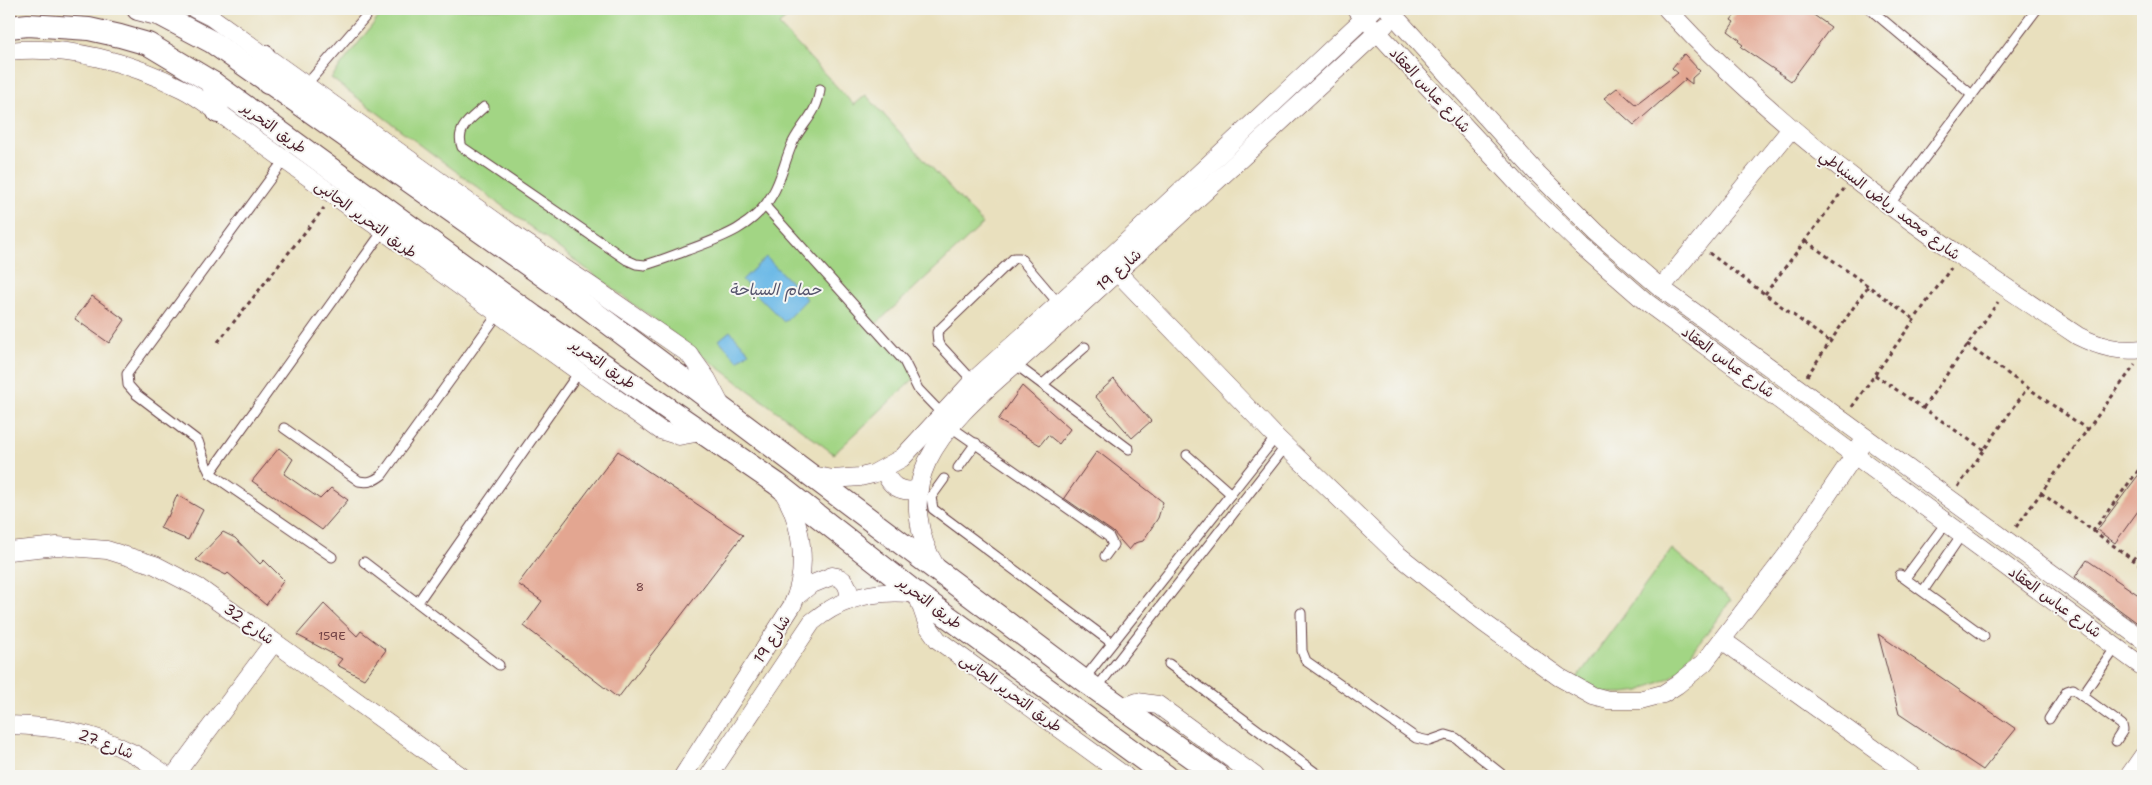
<svg xmlns="http://www.w3.org/2000/svg" width="2152" height="785" font-family="'Shantell Sans','Playpen Sans Arabic',sans-serif">
<rect width="100%" height="100%" fill="#f6f6f2"/>
<filter id="ink" filterUnits="userSpaceOnUse"><feTurbulence type="fractalNoise" baseFrequency=".02" numOctaves="2"/><feDisplacementMap in="SourceGraphic" scale="10" xChannelSelector="R" yChannelSelector="G"/><feConvolveMatrix kernelMatrix="1 2 1 2 8 2 1 2 1" color-interpolation-filters="sRGB"/></filter>
<filter id="wash" filterUnits="userSpaceOnUse"><feTurbulence type="fractalNoise" baseFrequency=".0096" numOctaves="4" result="noise"/><feDisplacementMap in="SourceGraphic" scale="20" xChannelSelector="R" yChannelSelector="G"/><feGaussianBlur stdDeviation="1.12" result="paint"/><feColorMatrix in="noise" values="0 0 0 0 0 0 0 0 0 0 0 0 0 0 0 0 0 1.4 0 .05"/><feComposite in="paint" operator="in"/></filter>
<g filter="url(#wash)">
<rect width="100%" height="100%" fill="#e9e0be"/>
<g fill="#a2d584" stroke="#767a58">
<polygon points="385,9 796,9 779,25 854,105 866,95 983,224 875,325 920,373 834,454 331,78"/>
<polygon points="1672,549 1731,600 1678,672 1671,677 1640,691 1624,693 1604,693 1577,678"/>
</g>
<g fill="#6dbae7" stroke="#5c6c89">
<polygon points="766,257 807,299 784,322 742,280"/>
<polygon points="730,331 749,352 738,361 719,340"/>
</g>
<g id="blocks">
<g fill="#e3a691">
<polygon points="1739,9 1805,9 1831,27 1791,81 1741,47 1743,45 1739,42 1740,40 1728,31 1734,22 1731,20"/>
<polygon points="1684,54 1700,71 1692,78 1692,84 1684,78 1686,79 1634,125 1604,98 1617,88 1636,105 1678,73 1672,68"/>
<polygon points="92,296 125,320 109,343 75,319"/>
<polygon points="1114,379 1151,421 1132,438 1095,396"/>
<polygon points="1022,386 1070,429 1059,444 1048,435 1040,445 998,420"/>
<polygon points="279,448 293,459 284,474 320,499 331,488 348,500 322,530 252,481"/>
<polygon points="618,451 743,535 618,698 524,626 542,601 518,584"/>
<polygon points="1097,451 1163,502 1158,518 1143,541 1135,543 1129,550 1113,532 1064,498"/>
<polygon points="2143,469 2143,504 2115,543 2097,530"/>
<polygon points="177,495 203,510 188,540 160,528 166,517 168,517"/>
<polygon points="223,532 235,538 260,564 264,560 284,580 266,605 228,573 226,575 196,560"/>
<polygon points="2087,560 2143,598 2143,627 2075,577"/>
<polygon points="324,604 357,636 361,631 386,650 364,679 337,665 342,659 297,635"/>
<polygon points="1878,634 2016,729 1983,770 1899,714"/>
</g>
</g>
</g>
<g filter="url(#ink)">
<use href="#blocks" fill-opacity="0" stroke="#623c41" stroke-width="1"/>
<g fill="none" stroke-linecap="round" stroke-linejoin="round">
<g stroke="#623c41" stroke-width="11">
<g id="service">
<polyline points="1870,9 1972,95"/>
<polyline points="306,85 372,9"/>
<path d="M 484,107 C 471,119 455,128 462,147 L 627,260 L 636,264 L 645,265 C 660,261 674,255 688,250 C 721,238 754,227 772,195 C 782,179 785,159 793,142 C 804,121 817,114 820,89"/>
<polyline points="284,160 127,374 128,385 136,394 198,441 206,465 210,473 332,557"/>
<polyline points="1889,205 2037,9"/>
<polyline points="765,206 904,361 918,389 942,414"/>
<polyline points="1015,364 1129,449"/>
<polyline points="973,381 938,343 937,332 1014,258 1020,258 1059,304"/>
<polyline points="1043,384 1085,347"/>
<polyline points="951,427 1109,537 1113,545 1105,556"/>
<path d="M 284,428 L 359,481 C 369,483 374,481 382,475 L 498,314"/>
<polyline points="1187,455 1231,494"/>
<polyline points="958,468 976,443"/>
<polyline points="210,473 383,231"/>
<polyline points="944,479 931,497 933,509 1112,643"/>
<polyline points="364,562 499,665"/>
<polyline points="1900,575 1984,636"/>
<polyline points="1905,578 1946,523"/>
<polyline points="1923,591 1962,534"/>
<polyline points="418,602 579,372"/>
<polyline points="1301,613 1302,651 1306,661 1416,738 1429,741 1446,735 1456,738 1504,776"/>
<polyline points="1169,664 1320,776"/>
<polyline points="1084,679 1276,437"/>
<polyline points="1096,689 1286,446"/>
<polyline points="2082,696 2116,647"/>
<polyline points="2049,719 2067,691 2073,689 2122,725 2123,730 2116,741"/>
</g>
</g>
<g stroke="#623c41" stroke-width="19">
<g id="minor">
<polyline points="195,9 211,17 520,239 591,286 689,354 707,379 721,406"/>
<polyline points="1356,9 1521,187 1582,246 1646,302 2143,667"/>
<polyline points="1388,9 1537,173 1597,233 1661,288 2143,640"/>
<path d="M 1667,9 C 1787,140 1931,238 2078,336 C 2100,347 2119,352 2143,349"/>
<path d="M 9,51 C 68,45 130,62 183,89 C 195,95 207,104 218,112 L 660,430 L 679,436 L 701,432"/>
<polyline points="1117,272 1276,437 1397,554 1484,623 1559,677 1593,696 1608,700 1640,700 1663,694 1677,685 1704,663 1786,556 1866,438"/>
<polyline points="1661,288 1791,129"/>
<path d="M 885,468 C 887,486 902,494 919,489"/>
<polyline points="812,475 833,479 860,477 873,474 902,458 973,381 1106,261 1374,9"/>
<polyline points="9,551 57,546 107,550 155,565 199,588 461,776"/>
<path d="M 936,567 C 917,536 911,496 927,462 C 946,423 982,393 1015,364 C 1042,340 1069,316 1096,291 C 1193,204 1289,114 1385,25"/>
<path d="M 798,595 L 810,585 L 832,576 C 845,577 851,588 848,601"/>
<polyline points="1722,640 1912,776"/>
<polyline points="1122,708 1137,702 1158,705 1255,776"/>
<path d="M 9,725 C 53,726 92,732 132,753 C 145,759 156,769 168,776"/>
<polyline points="174,776 274,642"/>
<path d="M 683,776 L 792,606 C 809,571 803,523 782,490"/>
<path d="M 709,776 L 812,622 C 842,597 879,589 917,594 L 928,626 L 938,640 L 1125,776"/>
<polyline points="2129,776 2143,756"/>
</g>
</g>
<g stroke="#623c41" stroke-width="24">
<g id="tertiary">
<polyline points="138,9 161,15 212,42 579,301 1083,680 1218,776"/>
<polyline points="9,27 28,25 89,29 120,36 148,44 213,83 533,316 777,484 917,594 1166,776"/>
<polyline points="264,56 268,83"/>
<polyline points="213,83 218,112"/>
</g>
</g>
<g stroke="#623c41" stroke-width="3" stroke-dasharray="4 4" stroke-linecap="butt">
<polyline points="1806,241 1914,319"/>
<polyline points="1709,253 1830,342"/>
<polyline points="1765,294 1844,189"/>
<polyline points="218,342 324,208"/>
<polyline points="1967,345 2088,430"/>
<polyline points="1875,375 1984,450"/>
<polyline points="1807,376 1868,286"/>
<polyline points="1852,407 1951,268"/>
<polyline points="1923,408 1998,302"/>
<polyline points="1958,487 2028,387"/>
<polyline points="2041,493 2143,567"/>
<polyline points="2016,527 2135,365"/>
<polyline points="2093,531 2143,464"/>
<polyline points="2133,560 2143,545"/>
</g>
<use href="#service" stroke="#fff" stroke-width="9"/>
<use href="#minor" stroke="#fff" stroke-width="18"/>
<use href="#tertiary" stroke="#fff" stroke-width="22"/>
</g>
</g>
<g text-anchor="middle" dominant-baseline="central" stroke-width="4" stroke-linejoin="round" paint-order="stroke">
<g font-size="12" fill="#704144">
<text x="640" y="587">8</text>
<text x="332" y="636">159E</text>
</g>
<g font-size="15" fill="#4a1f2b" stroke="#f6f6f2">
<text transform="translate(1430 90) rotate(47)">شارع عباس العقاد</text>
<text transform="translate(274 128) rotate(36)">طريق التحرير</text>
<text transform="translate(1890 205) rotate(37)">شارع محمد رياض السنباطي</text>
<text transform="translate(366 219) rotate(36)">طريق التحرير الجانبى</text>
<text transform="translate(1119 270) rotate(-42)">شارع 19</text>
<text transform="translate(1728 362) rotate(36)">شارع عباس العقاد</text>
<text transform="translate(603 364) rotate(35)">طريق التحرير</text>
<text transform="translate(2055 602) rotate(36)">شارع عباس العقاد</text>
<text transform="translate(930 603) rotate(37)">طريق التحرير</text>
<text transform="translate(249 624) rotate(36)">شارع 32</text>
<text transform="translate(772 639) rotate(-57)">شارع 19</text>
<text transform="translate(1011 693) rotate(36)">طريق التحرير الجانبى</text>
<text transform="translate(106 744) rotate(21)">شارع 27</text>
</g>
<g font-size="16" font-style="italic" fill="#56556d" stroke="#f6f6f2">
<text x="775" y="289">حمام السباحة</text>
</g>
</g>
<rect width="2152" height="785" fill="none" stroke="#f6f6f2" stroke-width="30"/>
</svg>
